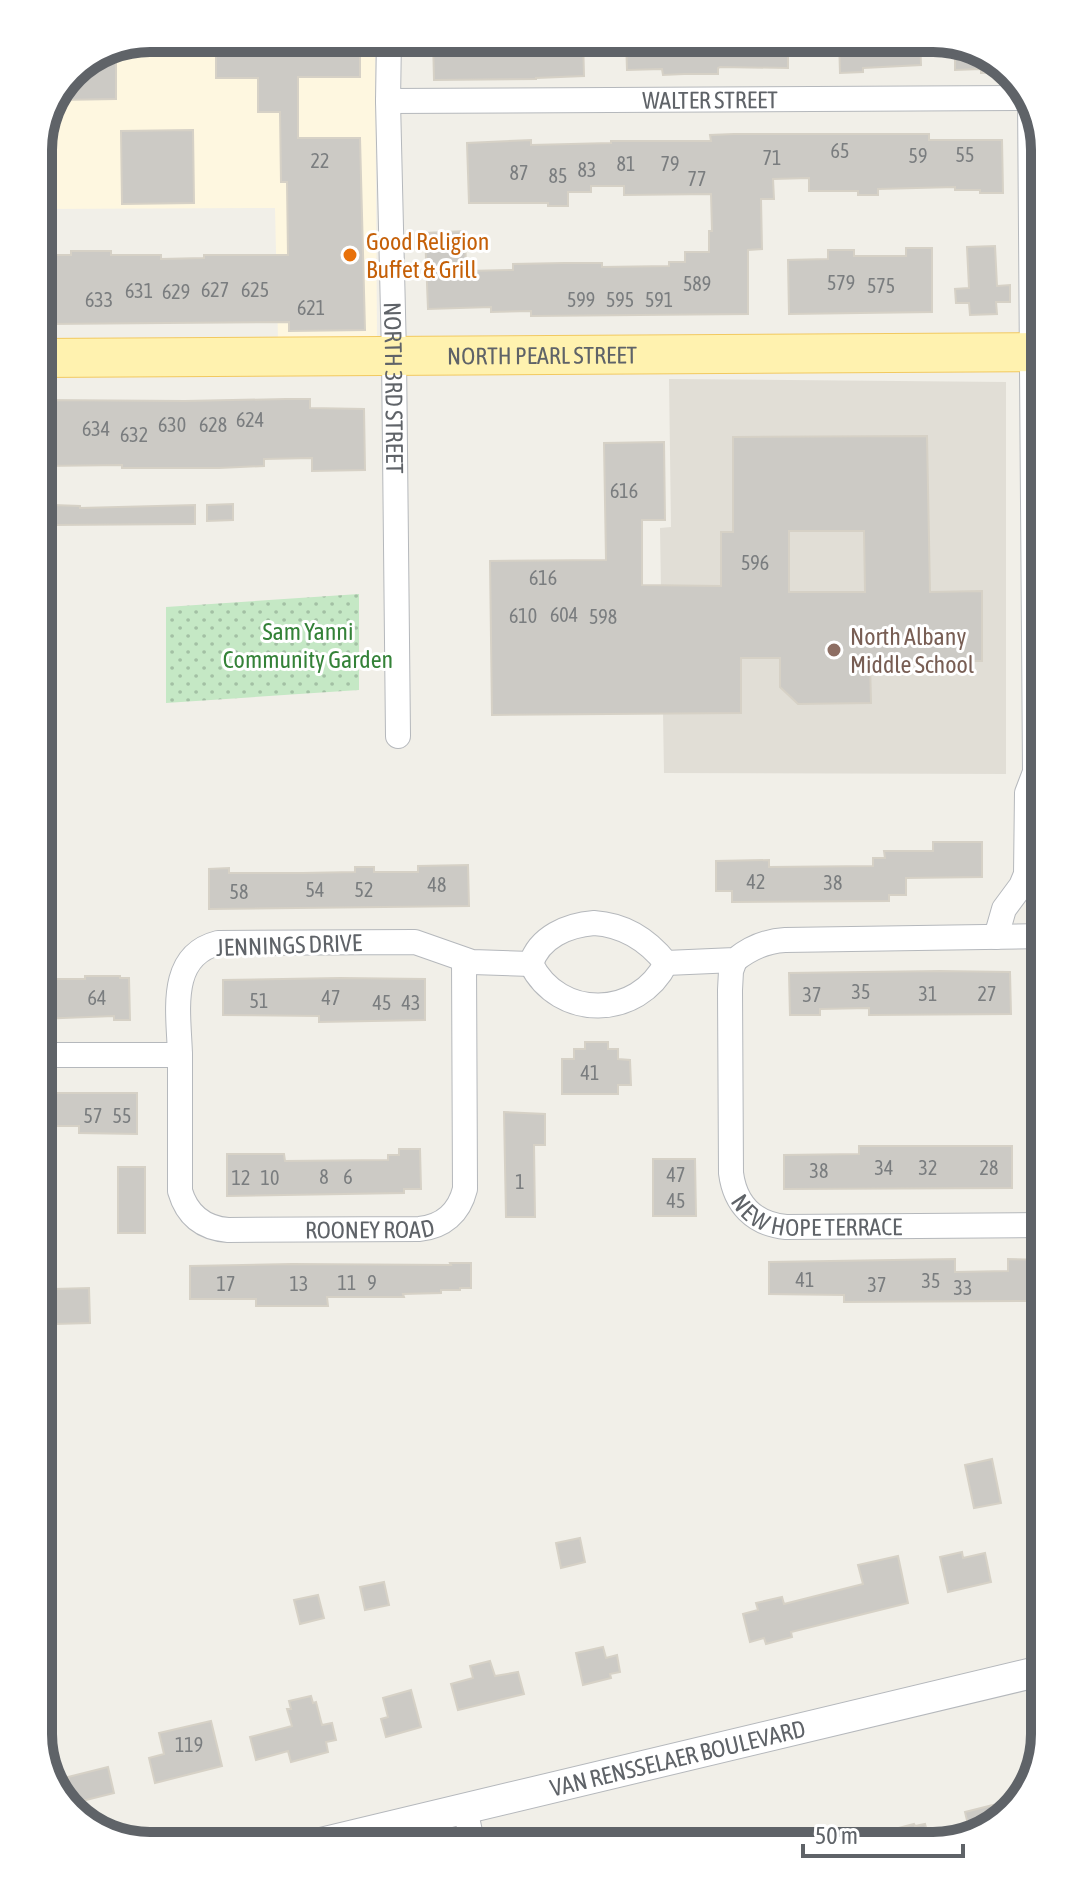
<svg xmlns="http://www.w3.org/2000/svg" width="1083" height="1884" font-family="'Asap Condensed',sans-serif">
<defs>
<pattern id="park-dots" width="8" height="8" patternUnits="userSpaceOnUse" patternTransform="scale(2)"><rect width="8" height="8" fill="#c5e8c5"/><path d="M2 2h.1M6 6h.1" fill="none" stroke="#a3c0a4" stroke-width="1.8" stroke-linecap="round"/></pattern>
</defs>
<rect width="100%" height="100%" fill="#f1efe8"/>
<polygon fill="#fef7e0" points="150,38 375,38 377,341 278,340 275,208 38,209 38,143 71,70"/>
<polygon fill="#e1ded6" points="669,379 1006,382 1006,774 664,773 660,528 671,527"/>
<polygon fill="url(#park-dots)" points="359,594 359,690 166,703 166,607"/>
<g fill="#cccac5" stroke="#d6d1c6" stroke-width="2" fill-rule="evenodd">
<polygon points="216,38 360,38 360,77 298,77 298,138 360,138 365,330 289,331 289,322 48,324 48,275 38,275 38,255 71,255 71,251 111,251 111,255 161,255 161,259 204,258 204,255 288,255 287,182 281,182 280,112 258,112 258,78 216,78"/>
<polygon points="433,38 583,38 584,76 536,78 536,79 434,80"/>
<polygon points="626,38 788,38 788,68 720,67 718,68 718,74 684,74 663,75 662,69 627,70"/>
<polygon points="839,38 920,38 921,65 863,68 863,72 840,73"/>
<polygon points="955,43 996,57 1009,72 981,73 981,69 955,70"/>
<polygon points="116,52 116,99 58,100 71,70"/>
<polygon points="193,130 194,203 122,204 121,131"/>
<polygon points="734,134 929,134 929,140 1002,140 1003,193 980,193 980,190 955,190 955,187 878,189 878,195 858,195 858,191 809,191 809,178 773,179 774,199 761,199 762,249 748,250 748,314 531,316 531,311 491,312 491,307 428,309 425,233 465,231 466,271 513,270 513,264 564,263 602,263 602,267 669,266 669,262 685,262 685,252 709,252 709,231 712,231 711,194 624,195 624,186 591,186 591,192 568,192 568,206 548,206 548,203 469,203 467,143 531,140 531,145 611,143 611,141 711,141 710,135"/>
<polygon points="995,246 997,286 1010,285 1010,302 996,302 997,314 970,315 969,303 956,303 955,289 969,288 967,247"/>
<polygon points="906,248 932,248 932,312 789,314 788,260 828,259 828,250 854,250 854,256 906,256"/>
<polygon points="286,399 310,399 310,408 364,409 365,470 312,471 312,458 264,459 264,466 219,468 122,468 122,465 43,466 43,400 185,401"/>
<path d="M 927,436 L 930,592 L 982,591 L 982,661 L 870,661 L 871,703 L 798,704 L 780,687 L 780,658 L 741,658 L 741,713 L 492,715 L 490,561 L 606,560 L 604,443 L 664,442 L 665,520 L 642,520 L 642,585 L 721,586 L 721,532 L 733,532 L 733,437 ZM 789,531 L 864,531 L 865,592 L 789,592 Z"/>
<polygon points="233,504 233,520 207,521 207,505"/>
<polygon points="53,505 80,506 80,508 195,505 195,524 52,525"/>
<polygon points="933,842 982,842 982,877 906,878 906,895 889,895 889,901 732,902 732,891 716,891 716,861 769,860 769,867 873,866 873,858 885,858 884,851 933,851"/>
<polygon points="468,865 469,906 209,909 209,869 229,868 229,873 303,873 355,872 355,867 374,867 374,872 418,872 418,866"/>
<polygon points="940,971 1010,972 1011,1014 869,1015 869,1008 820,1009 820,1015 790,1015 789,973"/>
<polygon points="85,976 120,976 120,978 129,978 130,1020 114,1020 114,1016 38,1019 38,979 85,979"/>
<polygon points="340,978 425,979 425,1020 319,1022 319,1016 223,1015 223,980"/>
<polygon points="585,1042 608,1042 608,1049 618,1049 618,1059 630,1060 631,1085 618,1085 618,1094 562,1094 562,1059 574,1059 574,1049 585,1049"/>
<polygon points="38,1093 137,1093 137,1134 79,1133 79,1126 38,1126"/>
<polygon points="504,1112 545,1114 545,1145 534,1145 535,1217 506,1217"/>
<polygon points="859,1146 1012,1146 1012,1188 784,1189 784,1155 859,1154"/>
<polygon points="399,1149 420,1149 421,1189 404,1189 404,1193 227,1196 227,1154 284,1154 285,1161 388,1160 388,1155 399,1155"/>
<polygon points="653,1159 695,1159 696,1216 653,1216"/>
<rect x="118" y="1167" width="27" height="66"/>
<polygon points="955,1259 955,1272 1008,1271 1008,1259 1045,1260 1045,1296 1029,1295 1030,1301 844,1302 844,1295 769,1294 769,1262"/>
<polygon points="450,1263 471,1263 471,1288 460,1288 460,1290 441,1290 441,1293 403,1294 404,1297 327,1297 328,1306 256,1306 256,1299 190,1299 190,1266 292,1264 451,1265"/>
<polygon points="89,1288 90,1323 55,1324 54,1289"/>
<polygon points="992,1459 1001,1503 974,1508 965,1465"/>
<polygon points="580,1538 585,1562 561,1568 556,1543"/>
<polygon points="962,1552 963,1558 985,1553 991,1582 948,1592 940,1557"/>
<polygon points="898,1556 908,1603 791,1632 792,1637 766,1644 764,1638 750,1642 743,1614 758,1610 756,1603 782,1597 784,1604 863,1584 858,1565"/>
<polygon points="384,1582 389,1605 365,1610 360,1587"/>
<polygon points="318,1595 324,1618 300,1624 294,1600"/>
<polygon points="603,1647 606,1658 617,1655 620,1672 610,1674 611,1678 583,1685 576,1653"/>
<polygon points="490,1661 495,1676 518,1672 524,1694 458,1710 451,1684 473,1678 470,1666"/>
<polygon points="411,1690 421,1727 386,1737 381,1719 388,1717 383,1698"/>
<polygon points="311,1696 313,1703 316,1702 322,1725 332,1723 336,1740 326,1742 328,1752 291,1762 288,1751 256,1760 250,1737 292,1726 287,1709 291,1709 289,1701"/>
<polygon points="211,1721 222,1766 155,1783 149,1758 164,1754 159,1733"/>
<polygon points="108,1767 114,1793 74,1803 68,1777"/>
<polygon points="993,1805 997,1821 982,1835 971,1837 965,1812"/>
<polygon points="914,1824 915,1826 925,1824 930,1842 913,1846 896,1846 891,1830"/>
</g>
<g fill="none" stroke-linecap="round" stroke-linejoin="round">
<g stroke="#b5b8bc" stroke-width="26">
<g id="minor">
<path id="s1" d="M 389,38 L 388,101 L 394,355 L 398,736"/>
<path id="s2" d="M 388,101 L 1031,98"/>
<polyline points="1035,772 1044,793 1045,865"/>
<path d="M 594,923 C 624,925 647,939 666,963 C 638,1019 559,1020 531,964 C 539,937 568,925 594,923 Z"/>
<polyline points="996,937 1004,909 1021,886 1026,874 1027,793 1035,772 1030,97"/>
<path id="s3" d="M 735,960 L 731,971 L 730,990 L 731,1173 C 735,1204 754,1224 786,1227 L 1045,1225"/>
<path d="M 666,963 L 735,960 C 750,948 765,941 785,940 L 1045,936"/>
<path d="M 38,1055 L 180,1055 C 179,1014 167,956 218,943 L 415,942 L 472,962 L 531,964"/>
<path id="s4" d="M 180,1055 L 180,1191 C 187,1215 203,1228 228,1230 L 419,1229 C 443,1227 459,1213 465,1189 L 464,960"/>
<polyline points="465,1808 473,1846"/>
</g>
</g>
<g stroke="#b5b8bc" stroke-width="32">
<g id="tertiary">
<path id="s5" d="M 308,1846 L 1045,1670"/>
</g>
</g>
<g stroke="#f2c960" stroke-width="40">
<g id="primary">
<path id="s6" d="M 38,358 L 1045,352"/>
</g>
</g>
<use href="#minor" stroke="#fff" stroke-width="24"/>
<use href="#tertiary" stroke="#fff" stroke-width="30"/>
<use href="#primary" stroke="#fff2af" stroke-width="38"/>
</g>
<circle fill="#e8710a" stroke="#fff" stroke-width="3" cx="350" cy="255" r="8"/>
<circle fill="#8d6e63" stroke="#fff" stroke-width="3" cx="834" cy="650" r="8"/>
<g text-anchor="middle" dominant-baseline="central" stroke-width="6" stroke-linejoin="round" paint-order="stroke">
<g font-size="20" fill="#7a7d7f">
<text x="840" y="150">65</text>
<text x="965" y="154">55</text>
<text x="918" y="155">59</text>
<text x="772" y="157">71</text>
<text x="320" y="160">22</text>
<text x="626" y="163">81</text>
<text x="670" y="163">79</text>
<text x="587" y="169">83</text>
<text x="519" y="172">87</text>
<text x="558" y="175">85</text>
<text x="697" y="178">77</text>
<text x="841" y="282">579</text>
<text x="697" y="283">589</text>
<text x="881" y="285">575</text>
<text x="215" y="289">627</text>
<text x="255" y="289">625</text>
<text x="139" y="290">631</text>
<text x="176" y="291">629</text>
<text x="99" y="299">633</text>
<text x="581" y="299">599</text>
<text x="620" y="299">595</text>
<text x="659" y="299">591</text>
<text x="311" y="307">621</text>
<text x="250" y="419">624</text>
<text x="172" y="424">630</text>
<text x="213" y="424">628</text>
<text x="96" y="428">634</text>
<text x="134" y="434">632</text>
<text x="624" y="490">616</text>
<text x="755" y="562">596</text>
<text x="543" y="577">616</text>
<text x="564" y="614">604</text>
<text x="523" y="615">610</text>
<text x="603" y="616">598</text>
<text x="756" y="881">42</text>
<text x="833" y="882">38</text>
<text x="437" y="884">48</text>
<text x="315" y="889">54</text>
<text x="364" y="889">52</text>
<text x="239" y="891">58</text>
<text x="861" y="991">35</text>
<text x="928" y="993">31</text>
<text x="987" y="993">27</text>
<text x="812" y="994">37</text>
<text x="97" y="997">64</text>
<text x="331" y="997">47</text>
<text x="259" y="1000">51</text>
<text x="382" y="1002">45</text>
<text x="411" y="1002">43</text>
<text x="590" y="1072">41</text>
<text x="93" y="1115">57</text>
<text x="122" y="1115">55</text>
<text x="884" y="1167">34</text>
<text x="928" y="1167">32</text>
<text x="989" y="1167">28</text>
<text x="819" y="1170">38</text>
<text x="676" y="1174">47</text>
<text x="324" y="1176">8</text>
<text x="348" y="1176">6</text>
<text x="241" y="1177">12</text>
<text x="270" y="1177">10</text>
<text x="520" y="1181">1</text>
<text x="676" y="1200">45</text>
<text x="805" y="1279">41</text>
<text x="931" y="1280">35</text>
<text x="347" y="1282">11</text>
<text x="372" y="1282">9</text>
<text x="226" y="1283">17</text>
<text x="299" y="1283">13</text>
<text x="877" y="1284">37</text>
<text x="963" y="1287">33</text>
<text x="189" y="1744">119</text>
</g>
<g font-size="24" fill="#5f6368" stroke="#fff">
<text stroke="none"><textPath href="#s2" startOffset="322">WALTER STREET</textPath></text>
<text stroke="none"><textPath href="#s6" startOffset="504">NORTH PEARL STREET</textPath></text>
<text stroke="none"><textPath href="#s1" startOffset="350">NORTH 3RD STREET</textPath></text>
<text transform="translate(289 945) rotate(-2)">JENNINGS DRIVE</text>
<text stroke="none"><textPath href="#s3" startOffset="326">NEW HOPE TERRACE</textPath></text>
<text stroke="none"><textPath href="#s4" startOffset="344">ROONEY ROAD</textPath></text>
<text stroke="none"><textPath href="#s5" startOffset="380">VAN RENSSELAER BOULEVARD</textPath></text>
</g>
<g font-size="24" fill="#c56008" stroke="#fff" text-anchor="start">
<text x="366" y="241">Good Religion<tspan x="366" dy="28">Buffet &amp; Grill</tspan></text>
</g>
<g font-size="24" fill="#348238" stroke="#fff">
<text x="308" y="631">Sam Yanni<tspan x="308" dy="28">Community Garden</tspan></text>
</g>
<g font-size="24" fill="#785e54" stroke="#fff" text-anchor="start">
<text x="850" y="636">North Albany<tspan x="850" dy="28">Middle School</tspan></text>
</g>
</g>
<path d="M0 0H1083V1884H0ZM150 52H933A98 98 0 0 1 1031 150V1734A98 98 0 0 1 933 1832H150A98 98 0 0 1 52 1734V150A98 98 0 0 1 150 52Z" fill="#fff" fill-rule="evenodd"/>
<path fill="none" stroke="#5f6368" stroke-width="10" d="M150 52H933A98 98 0 0 1 1031 150V1734A98 98 0 0 1 933 1832H150A98 98 0 0 1 52 1734V150A98 98 0 0 1 150 52Z"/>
<path d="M803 1844v12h160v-12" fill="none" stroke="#5f6368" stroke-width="4"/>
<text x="815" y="1844" font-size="24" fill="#5f6368" stroke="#ffffff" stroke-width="6" paint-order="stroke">50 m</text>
</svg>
